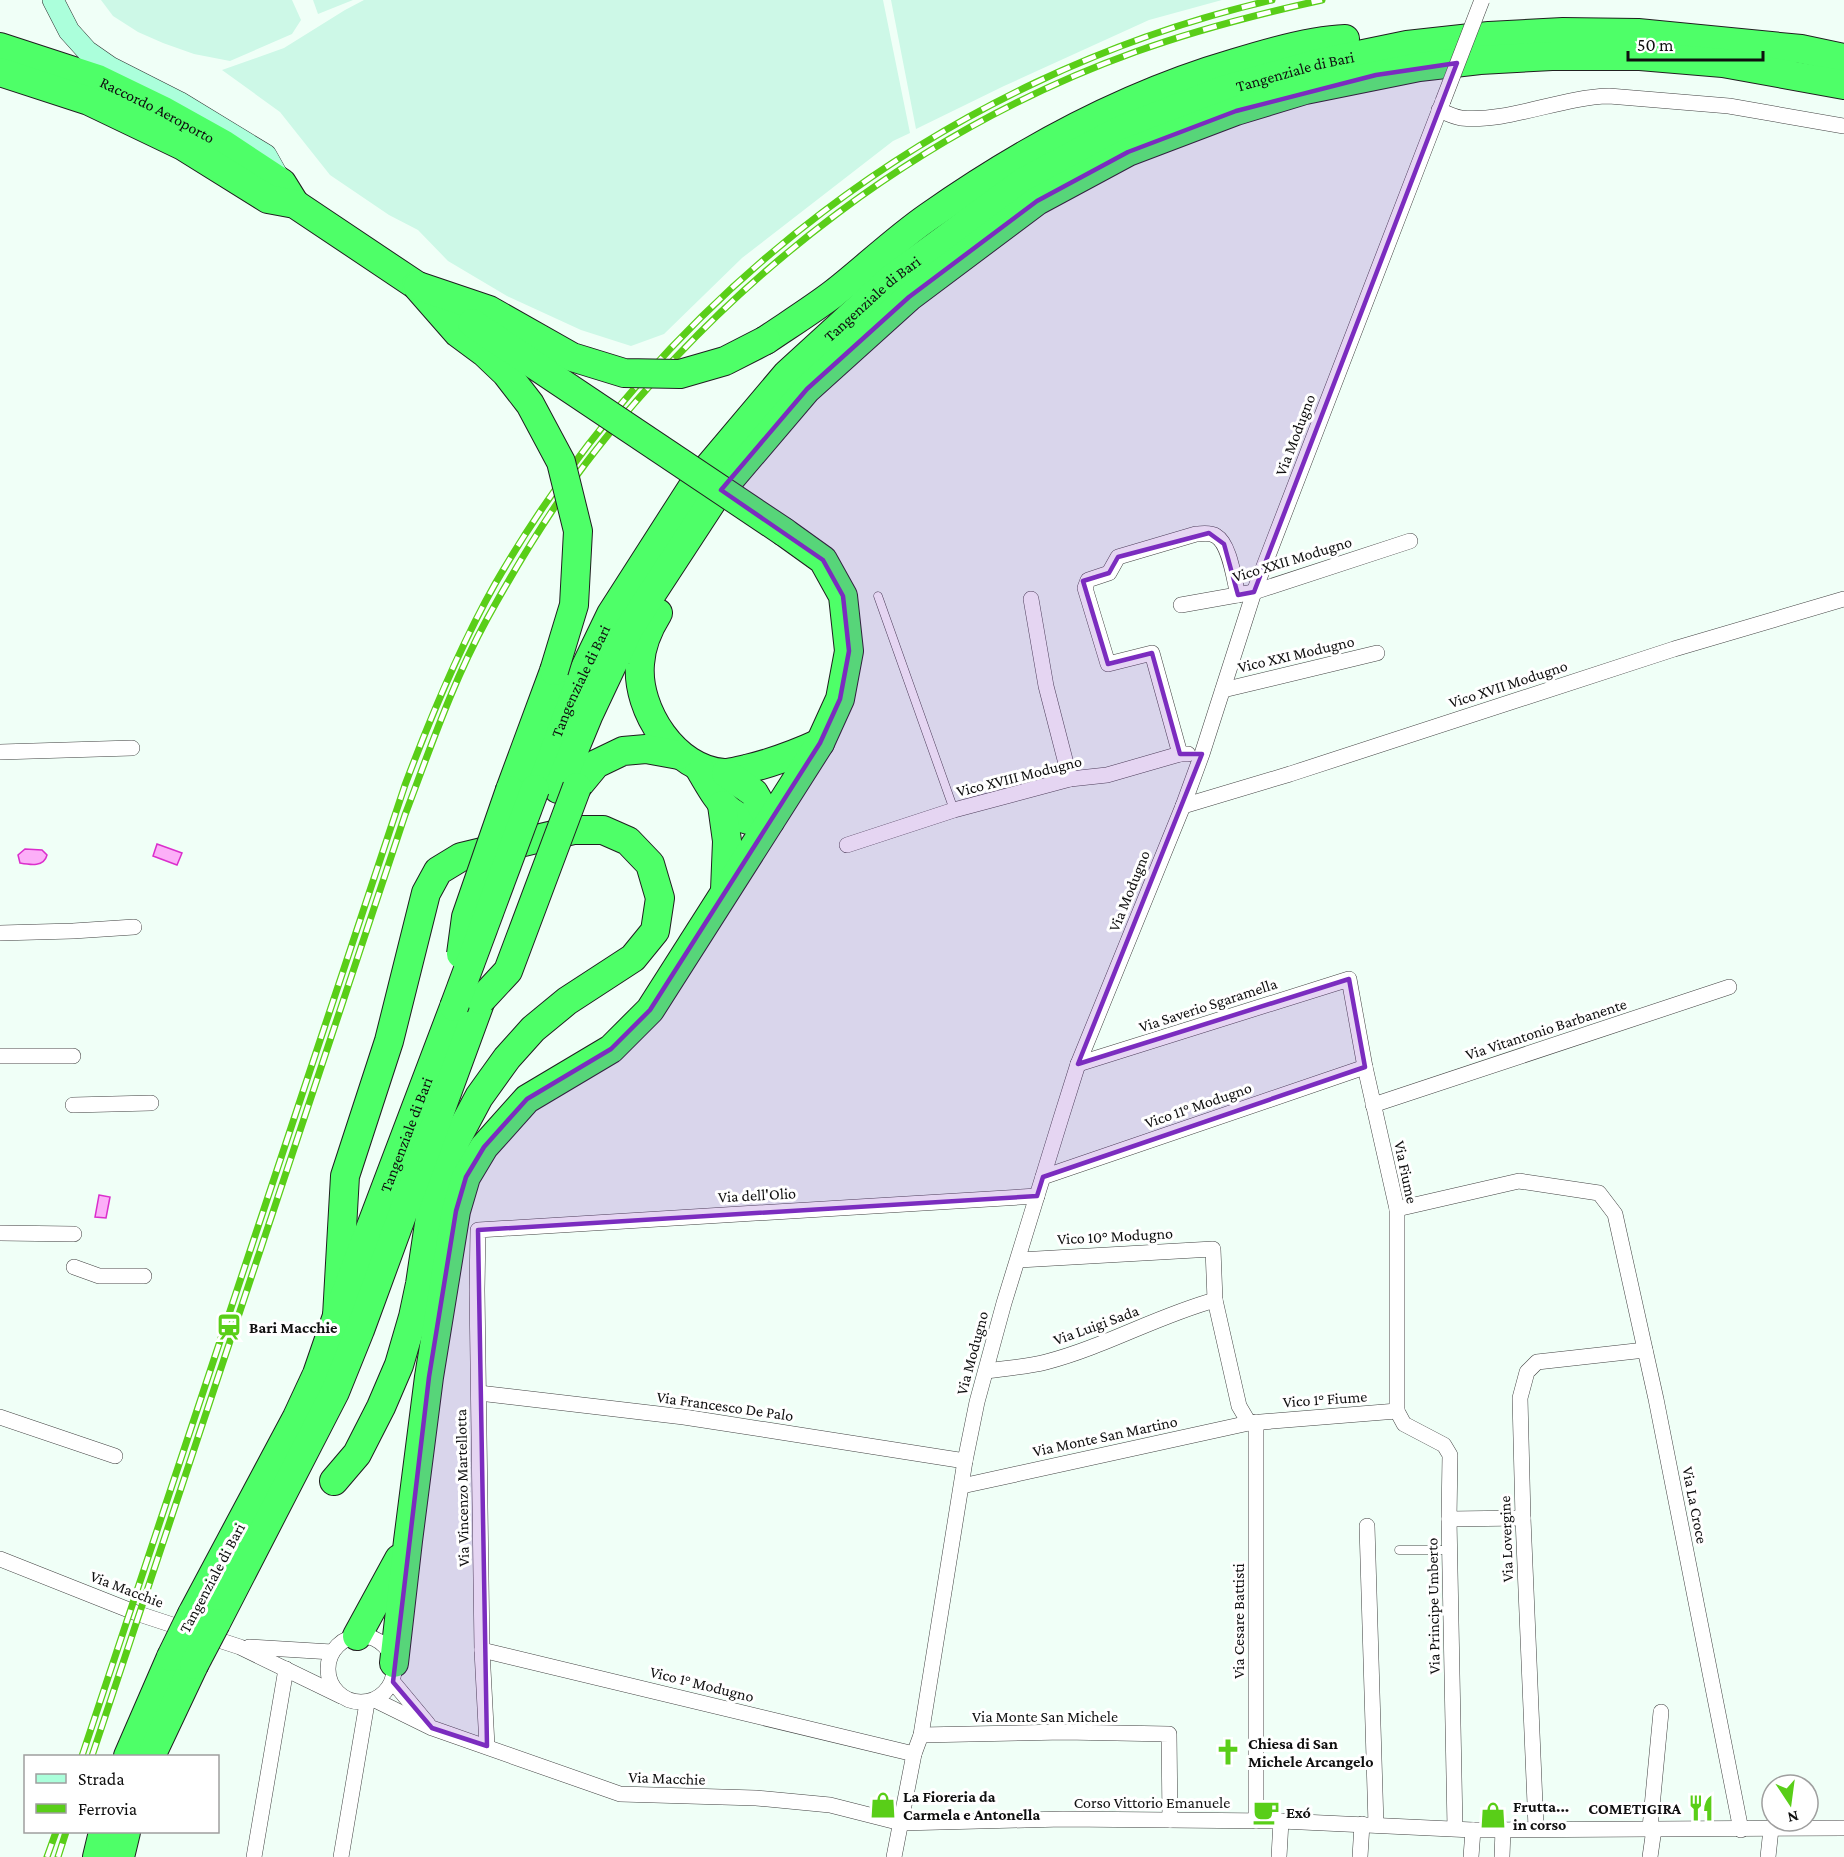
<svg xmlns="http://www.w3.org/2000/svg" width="1844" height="1857" font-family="'Crimson Pro',serif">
<rect width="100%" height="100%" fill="#f0fff7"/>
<g fill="#cdf8e7">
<polygon points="101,0 292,0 301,20 292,34 230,61 194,54 163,43 138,32 113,16"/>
<polygon points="313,0 353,0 318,14"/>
<polygon points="364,0 883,0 910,133 893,141 742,258 664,334 631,346 581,330 507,296 448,261 418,230 389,215 330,175 280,112 222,70 284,48 345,10"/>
<polygon points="891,0 1222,0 1149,20 1004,86 916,129"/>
</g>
<g fill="#fcaff8" stroke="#db2ecc" stroke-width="1.5">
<polygon points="157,844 182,853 177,865 153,856"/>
<path d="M 25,849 L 42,850 L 47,855 C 44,867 31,865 20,863 L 18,855 Z"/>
<polygon points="99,1195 110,1197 106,1218 95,1217"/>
</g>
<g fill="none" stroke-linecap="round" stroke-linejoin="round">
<g stroke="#424242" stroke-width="9">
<g id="lane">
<polyline points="878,596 954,810"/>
<polyline points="1399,1550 1449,1550"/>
</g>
</g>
<g stroke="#424242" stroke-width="16">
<g id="street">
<path d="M 1439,110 C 1446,113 1454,117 1461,118 C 1507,123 1561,97 1609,96 L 1729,106 L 1844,126"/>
<polyline points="1031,599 1046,686 1070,779"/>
<polyline points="1181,605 1254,592 1410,541"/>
<polyline points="1223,690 1377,653"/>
<polyline points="0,752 132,748"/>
<path d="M 1180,754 L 1152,653 L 1108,664 L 1085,588 L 1088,580 L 1109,573 L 1118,557 L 1196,534 C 1202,534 1210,532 1216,536 C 1230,544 1234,580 1238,595"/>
<polyline points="1183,806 1290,774 1674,649 1844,599"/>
<polyline points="847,845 954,810 1070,779 1107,775 1180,754 1188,754"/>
<polyline points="0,933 73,931 134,927"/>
<polyline points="0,1056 73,1056"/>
<polyline points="1078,1064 1349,979 1365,1067 1397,1209 1397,1411 1404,1424 1444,1445 1450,1455 1449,1519 1455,1828"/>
<polyline points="73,1105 151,1103"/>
<polyline points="1373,1105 1729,987"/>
<polyline points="1043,1177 1365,1067"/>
<polyline points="1397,1209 1519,1181 1599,1193 1615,1214 1656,1399 1741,1830"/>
<polyline points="0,1233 74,1234"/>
<polyline points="1019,1260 1213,1249 1215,1300 1239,1406 1249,1423"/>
<polyline points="74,1267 99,1276 144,1276"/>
<path d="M 986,1371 C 1006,1368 1027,1367 1046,1362 C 1104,1347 1157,1316 1215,1300"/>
<polyline points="479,1393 684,1417 965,1461"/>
<polyline points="0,1417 115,1456"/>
<polyline points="1256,1422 1256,1821"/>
<polyline points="962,1486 1249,1423 1397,1411"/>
<polyline points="1449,1519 1523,1518"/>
<polyline points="1367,1526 1376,1825"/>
<polyline points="0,1559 139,1614 240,1647 341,1696"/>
<circle cx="361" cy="1669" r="33"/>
<polyline points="249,1647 332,1652"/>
<polyline points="482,1650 914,1754"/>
<polyline points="393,1682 428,1724"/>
<polyline points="375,1700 432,1728 620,1794 756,1798 830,1805 901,1823 1063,1819 1281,1821 1473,1830 1844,1828"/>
<polyline points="921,1735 1064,1732 1169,1734 1170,1820"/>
<polyline points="487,1746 482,1650 477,1290 478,1230 1037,1196"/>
<polyline points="1536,1828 1523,1518 1520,1398 1527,1372 1537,1362 1645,1350"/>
<polyline points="1650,1828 1661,1712"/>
<polyline points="254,1857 286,1669"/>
<polyline points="341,1857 367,1703"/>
<polyline points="894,1857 914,1754 921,1735 965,1461 977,1402 1004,1303 1061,1118 1078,1064 1183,806 1202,754 1254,592 1443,101"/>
<polyline points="1279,1857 1281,1821"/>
<polyline points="1360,1857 1362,1824"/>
<polyline points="1471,1857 1473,1830"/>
<polyline points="1502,1857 1503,1829"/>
<polyline points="1650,1857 1654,1829"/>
<polyline points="1768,1857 1771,1829"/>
</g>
</g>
<g stroke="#313131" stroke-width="22">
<polyline id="secondary" points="53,0 69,31 87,51 110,67 179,102 266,155 280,180"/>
</g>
<g stroke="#202020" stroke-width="30">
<g id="highway">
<path id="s1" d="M 0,47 L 98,79 L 162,110 L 223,144 L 282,183 L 295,204"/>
<polyline points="0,72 89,101 183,146 268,199 295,204 416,285"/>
<path d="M 766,340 C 788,325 812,310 833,294 C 865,269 895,240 928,217 C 1022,151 1125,95 1235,63 C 1267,53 1312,40 1345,39"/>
<path d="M 658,613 C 648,629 641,645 640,664 C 636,710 675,770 724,773 C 731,773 740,770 746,769 C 772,763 796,754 820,743"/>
<path d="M 699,768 C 718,799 728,825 770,821"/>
<polyline points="726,773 754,793 770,821"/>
<polyline points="577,787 596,764 623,751 646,749 679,755"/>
<path id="s2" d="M 535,789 L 568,703 L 611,614 L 695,483 L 787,374 L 891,279 L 1023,182 L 1118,131 L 1223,90 L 1315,64 L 1407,45 L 1489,36 L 1563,32 L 1638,33 L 1801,49 L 1844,58"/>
<polyline points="558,789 589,714 630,627 715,497 807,389 909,297 1037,201 1128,152 1236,111 1305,90 1419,67 1480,60 1552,56 1640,56 1723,63 1844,85"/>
<polyline points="510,790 554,671"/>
<polyline points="722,805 727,841 725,890"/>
<polyline points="334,1481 357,1454 381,1407 399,1365 413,1317 420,1284 430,1217 456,1140 479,1097 507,1058 533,1029 567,1001 633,958 655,931 660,898 650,864 628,841 603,830 574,830 461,857 438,871 426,893 389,1041 345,1176 337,1316"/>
<path id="s3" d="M 192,1614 L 297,1417 L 317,1374 L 337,1316 L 454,1007"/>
<polyline points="216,1623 335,1392 360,1330 481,1000"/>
<polyline points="357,1636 399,1559"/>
<polyline points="394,1663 408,1541 429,1377 456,1211 466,1177 484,1147 527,1099 611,1049 650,1010 820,743 840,699 849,651 843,596 823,560 784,532"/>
<polyline points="128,1756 171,1657"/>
<polyline points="151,1756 194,1665"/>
<polyline points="97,1857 103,1832"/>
<polyline points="120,1857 126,1832"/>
</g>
</g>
<use href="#lane" stroke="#fff" stroke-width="8"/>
<use href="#street" stroke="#fff" stroke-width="15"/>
<use href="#secondary" stroke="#abffdb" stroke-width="21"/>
<use href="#highway" stroke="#4eff68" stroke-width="28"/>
<g stroke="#59ce18" stroke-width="7">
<g id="rail">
<path d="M 82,1756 L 405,785 C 431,716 459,648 495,584 C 662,294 944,76 1272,0"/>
<path d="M 92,1756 L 405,815 C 430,749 453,681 487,619 C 519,561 555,502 596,450 C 736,272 921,129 1135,52 C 1196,30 1258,14 1322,0"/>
<polyline points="47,1857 56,1832"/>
<polyline points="58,1857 66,1832"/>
</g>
</g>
<use href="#rail" stroke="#fff" stroke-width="4.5" stroke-dasharray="14" stroke-linecap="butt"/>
<g stroke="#424242" stroke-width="16" stroke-linecap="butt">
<polyline id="street-bridge" points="1443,101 1482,0"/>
</g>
<g stroke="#202020" stroke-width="30" stroke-linecap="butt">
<g id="highway-bridge">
<polyline points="416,285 458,333 485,353 506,373 530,404 561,462 578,531 574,605 554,671"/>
<polyline points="418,286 489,310 572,357 624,373 680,374 725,361 766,340"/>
<polyline points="472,323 784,532"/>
<polyline points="461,954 466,917 510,790"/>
<polyline points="481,1000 508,971 577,787"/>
<polyline points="454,1007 535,789"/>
<polyline points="171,1657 192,1614"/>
<polyline points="194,1665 216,1623"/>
</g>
</g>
<use href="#street-bridge" stroke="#fff" stroke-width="15"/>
<use href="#highway-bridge" stroke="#4eff68" stroke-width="28"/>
</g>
<path fill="#7b2cbf" fill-opacity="0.2" stroke="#7b2cbf" stroke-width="4.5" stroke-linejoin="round" d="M 1457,63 L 1254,592 L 1238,595 L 1224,544 L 1209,533 L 1118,557 L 1109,573 L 1083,581 L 1108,664 L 1152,653 L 1180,754 L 1202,754 L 1078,1064 L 1349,979 L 1365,1067 L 1043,1177 L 1037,1196 L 478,1230 L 487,1746 L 432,1728 L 393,1682 L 429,1377 L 456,1211 L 466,1177 L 484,1147 L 527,1099 L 611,1049 L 650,1010 L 820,743 L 840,699 L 849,651 L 843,596 L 823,560 L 721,490 L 807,389 L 909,297 L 1037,201 L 1128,152 L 1236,111 L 1376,75 Z"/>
<defs>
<g id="station-bare" transform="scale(2.07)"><path d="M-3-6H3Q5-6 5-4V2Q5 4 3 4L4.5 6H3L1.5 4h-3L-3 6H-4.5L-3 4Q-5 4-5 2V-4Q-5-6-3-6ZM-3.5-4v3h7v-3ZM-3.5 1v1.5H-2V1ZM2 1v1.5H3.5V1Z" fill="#59ce18" stroke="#fff" stroke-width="2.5" paint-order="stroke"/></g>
<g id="church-bare" transform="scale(2.07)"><path d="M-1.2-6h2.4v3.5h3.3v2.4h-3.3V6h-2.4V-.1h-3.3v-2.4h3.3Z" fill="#59ce18" stroke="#fff" stroke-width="2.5" paint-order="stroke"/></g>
<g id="shop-bare" transform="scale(2.07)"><path d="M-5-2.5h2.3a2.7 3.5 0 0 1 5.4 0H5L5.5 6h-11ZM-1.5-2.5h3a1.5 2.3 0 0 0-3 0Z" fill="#59ce18" stroke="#fff" stroke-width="2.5" paint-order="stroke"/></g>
<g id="restaurant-bare" transform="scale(2.07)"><path d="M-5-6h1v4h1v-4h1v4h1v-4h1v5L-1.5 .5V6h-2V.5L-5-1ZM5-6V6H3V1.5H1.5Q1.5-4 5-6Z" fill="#59ce18" stroke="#fff" stroke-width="2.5" paint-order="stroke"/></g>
<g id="cafe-bare" transform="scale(2.07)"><path d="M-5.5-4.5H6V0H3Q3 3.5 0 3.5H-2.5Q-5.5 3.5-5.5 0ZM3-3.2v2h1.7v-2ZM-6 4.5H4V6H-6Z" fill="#59ce18" stroke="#fff" stroke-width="2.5" paint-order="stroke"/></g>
</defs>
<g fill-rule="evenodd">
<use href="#station-bare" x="229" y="1327"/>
<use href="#church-bare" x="1228" y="1752"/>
<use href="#shop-bare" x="883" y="1805"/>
<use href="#restaurant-bare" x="1701" y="1808"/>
<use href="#cafe-bare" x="1266" y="1812"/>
<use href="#shop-bare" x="1493" y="1815"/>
</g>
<g text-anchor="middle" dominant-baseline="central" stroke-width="6" stroke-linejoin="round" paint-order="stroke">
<g font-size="16" fill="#0f0f0f" stroke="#fff">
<text stroke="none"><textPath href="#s2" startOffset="1089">Tangenziale di Bari</textPath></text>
<text stroke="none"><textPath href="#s1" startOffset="170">Raccordo Aeroporto</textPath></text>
<text stroke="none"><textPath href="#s2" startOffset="603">Tangenziale di Bari</textPath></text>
<text transform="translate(1295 435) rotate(-69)">Via Modugno</text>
<text transform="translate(1292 559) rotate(-17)">Vico XXII Modugno</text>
<text transform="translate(1296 654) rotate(-13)">Vico XXI Modugno</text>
<text stroke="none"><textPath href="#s2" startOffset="117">Tangenziale di Bari</textPath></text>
<text transform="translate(1508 684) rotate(-18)">Vico XVII Modugno</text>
<text transform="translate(1019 776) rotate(-14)">Vico XVIII Modugno</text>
<text transform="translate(1129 891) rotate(-68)">Via Modugno</text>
<text transform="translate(1208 1005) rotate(-18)">Via Saverio Sgaramella</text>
<text transform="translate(1546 1029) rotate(-18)">Via Vitantonio Barbanente</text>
<text transform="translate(1198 1105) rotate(-19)">Vico 11° Modugno</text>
<text stroke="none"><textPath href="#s3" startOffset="526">Tangenziale di Bari</textPath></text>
<text transform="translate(1406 1172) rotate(78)">Via Fiume</text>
<text transform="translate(757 1195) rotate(-3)">Via dell'Olio</text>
<text transform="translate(1115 1236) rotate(-3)">Vico 10° Modugno</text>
<text transform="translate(1096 1325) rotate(-20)">Via Luigi Sada</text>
<text transform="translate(972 1353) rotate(-75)">Via Modugno</text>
<text transform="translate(1325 1399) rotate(-4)">Vico 1° Fiume</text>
<text transform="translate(725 1406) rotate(8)">Via Francesco De Palo</text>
<text transform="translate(1105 1436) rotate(-12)">Via Monte San Martino</text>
<text transform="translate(462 1488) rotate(-91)">Via Vincenzo Martellotta</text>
<text transform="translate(1695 1505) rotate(79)">Via La Croce</text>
<text transform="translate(1506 1539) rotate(-92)">Via Lovergine</text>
<text transform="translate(212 1578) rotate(-62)">Tangenziale di Bari</text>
<text transform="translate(127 1589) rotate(21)">Via Macchie</text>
<text transform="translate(1433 1606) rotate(-91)">Via Principe Umberto</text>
<text transform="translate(1238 1621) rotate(-90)">Via Cesare Battisti</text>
<text transform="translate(702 1684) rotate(14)">Vico 1° Modugno</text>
<text x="1045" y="1716">Via Monte San Michele</text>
<text transform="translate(667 1778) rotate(2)">Via Macchie</text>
<text x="1152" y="1802">Corso Vittorio Emanuele</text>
</g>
<g font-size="16" font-weight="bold" fill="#0f0f0f" stroke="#fff" text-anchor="start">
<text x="249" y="1327">Bari Macchie</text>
<text x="1248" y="1743">Chiesa di San<tspan x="1248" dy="18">Michele Arcangelo</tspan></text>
<text x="903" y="1796">La Fioreria da<tspan x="903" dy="18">Carmela e Antonella</tspan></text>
<text x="1513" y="1806">Frutta...<tspan x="1513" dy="18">in corso</tspan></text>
<text x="1681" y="1808" text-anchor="end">COMETIGIRA</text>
<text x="1286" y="1812">Exó</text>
</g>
</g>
<rect x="24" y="1755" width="195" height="78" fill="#ffffff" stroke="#9f9f9f" stroke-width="1.5"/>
<rect x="36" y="1774" width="30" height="9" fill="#abffdb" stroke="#9f9f9f" stroke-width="1.5"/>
<text x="78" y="1785" font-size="18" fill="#0f0f0f">Strada</text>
<rect x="36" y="1804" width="30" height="9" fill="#59ce18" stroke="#9f9f9f" stroke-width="1.5"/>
<text x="78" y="1815" font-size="18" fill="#0f0f0f">Ferrovia</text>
<g transform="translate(1790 1803) rotate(167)"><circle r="28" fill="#ffffff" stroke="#9f9f9f" stroke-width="1.5"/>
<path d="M0-4.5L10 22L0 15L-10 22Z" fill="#59ce18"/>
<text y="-9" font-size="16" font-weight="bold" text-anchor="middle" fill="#0f0f0f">N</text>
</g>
<path d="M1628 51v9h135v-9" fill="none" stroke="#0f0f0f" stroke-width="3"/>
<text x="1637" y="51" font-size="18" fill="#0f0f0f" stroke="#ffffff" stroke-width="4.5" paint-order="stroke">50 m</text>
</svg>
